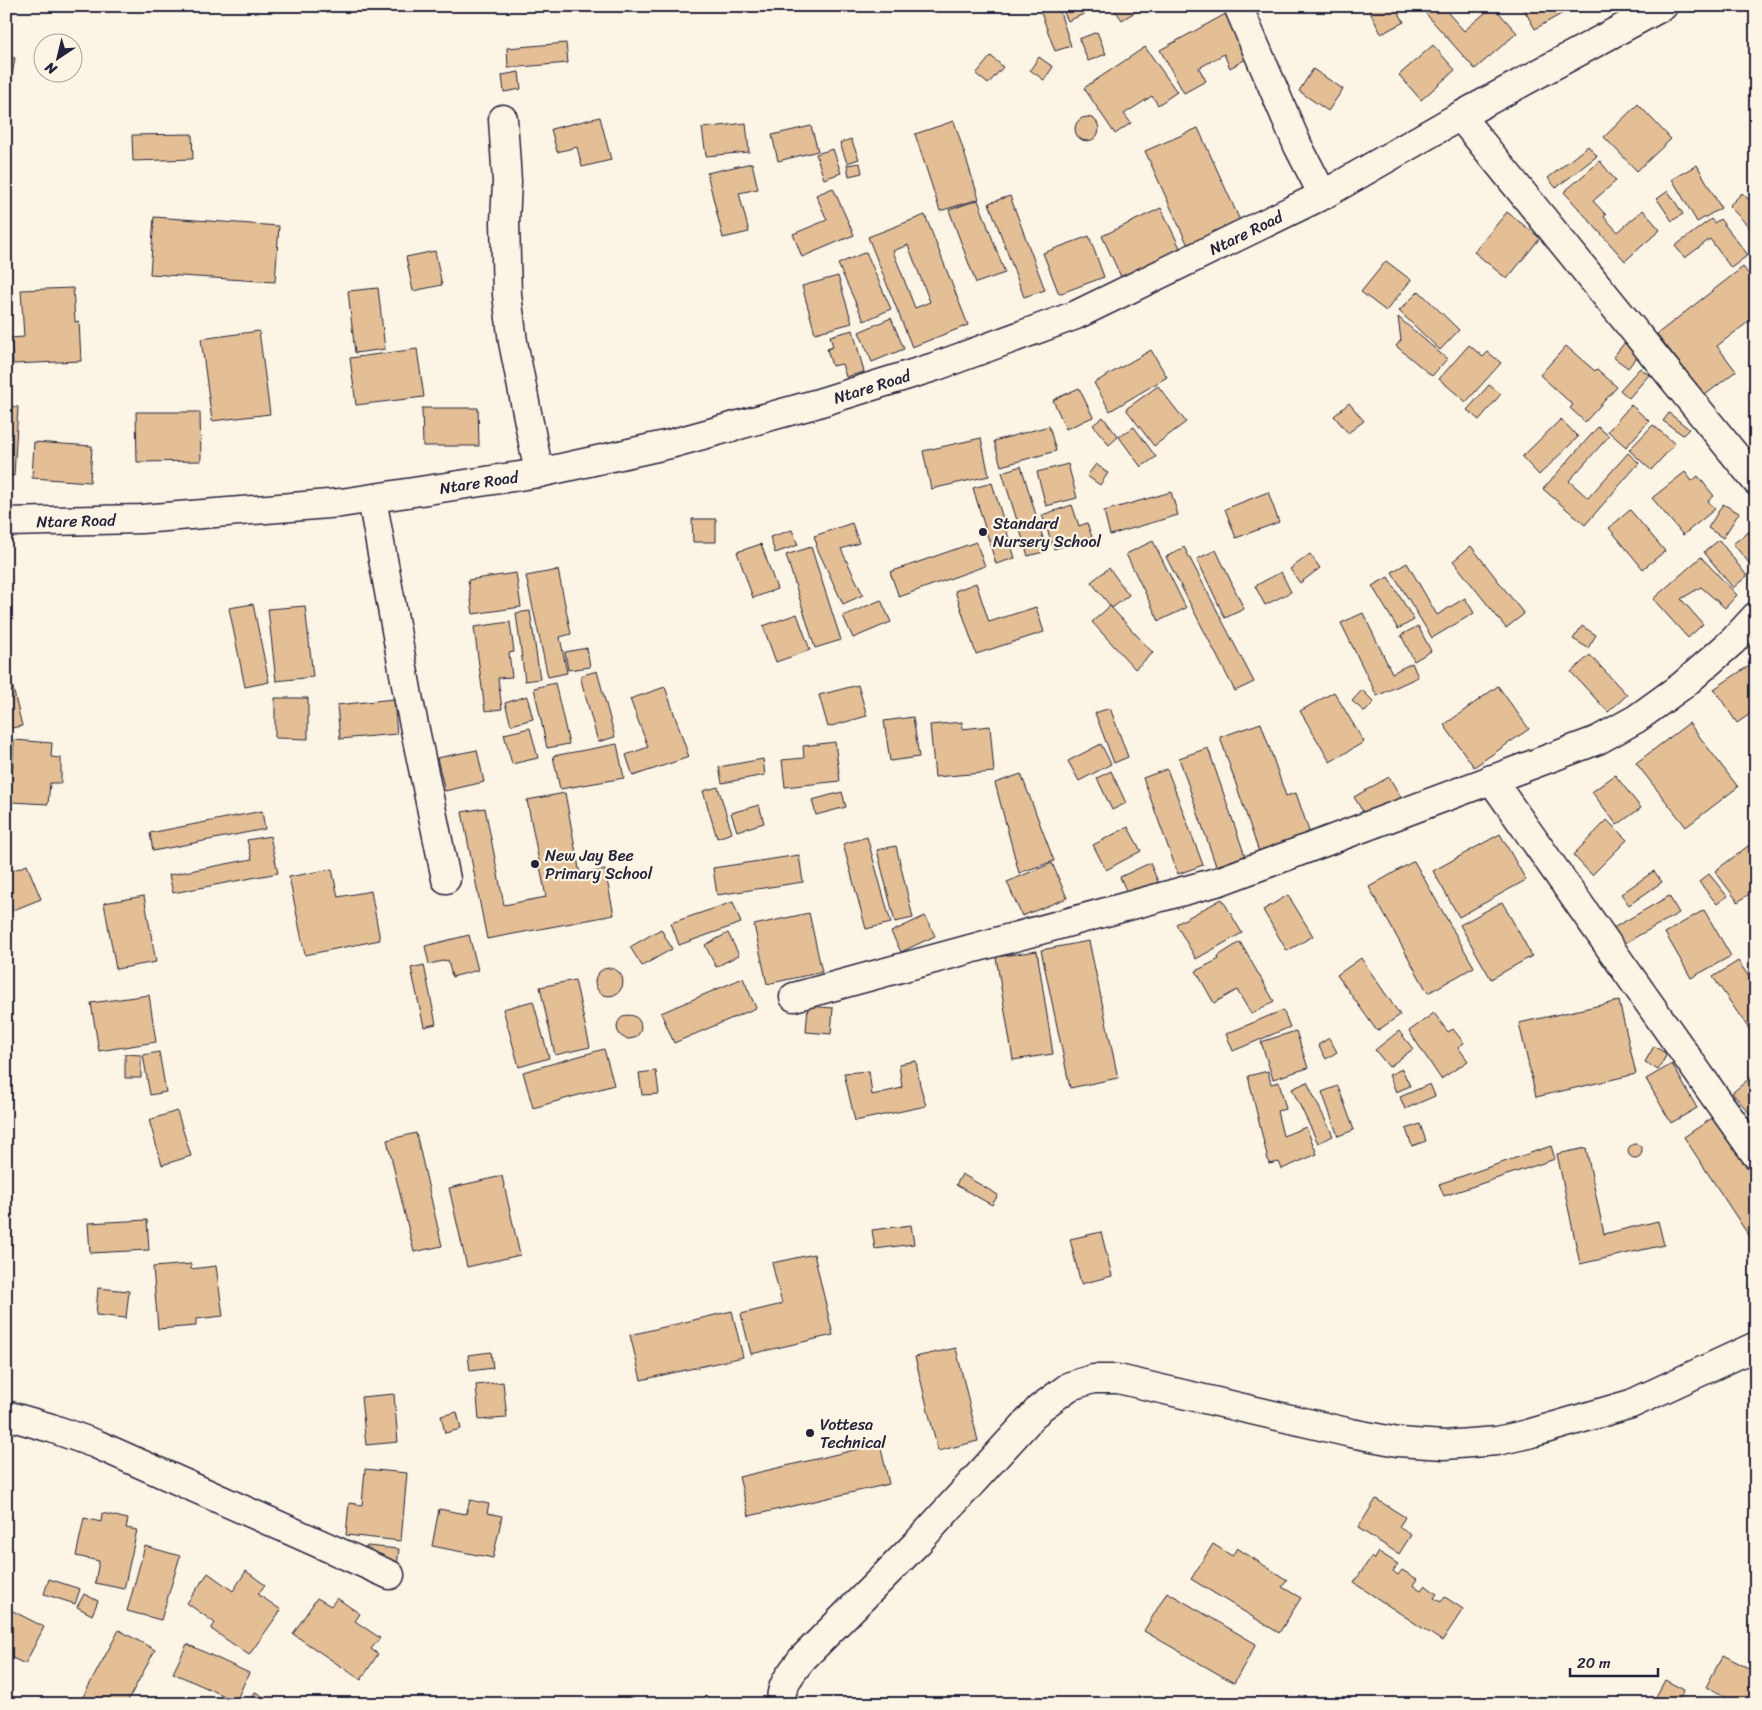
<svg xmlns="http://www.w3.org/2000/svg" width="1762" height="1710" font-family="Sriracha,sans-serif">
<rect width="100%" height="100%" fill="#fcf5e5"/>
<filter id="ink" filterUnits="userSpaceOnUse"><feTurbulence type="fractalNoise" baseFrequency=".02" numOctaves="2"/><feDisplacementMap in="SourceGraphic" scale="10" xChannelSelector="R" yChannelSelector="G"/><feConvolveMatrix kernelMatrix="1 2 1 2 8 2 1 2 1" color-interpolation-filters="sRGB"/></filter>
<g filter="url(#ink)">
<g fill="#e4bf95" stroke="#22223b" fill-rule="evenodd">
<polygon points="97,6 169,6 169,10 97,9"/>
<polygon points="1051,6 1058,6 1071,46 1055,51 1040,10"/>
<polygon points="1061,6 1091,6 1093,10 1068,21"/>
<polygon points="1112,6 1145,6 1122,20"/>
<polygon points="1367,6 1395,6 1404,22 1381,34"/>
<polygon points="1419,6 1442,6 1464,31 1493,6 1517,33 1475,69"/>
<polygon points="1522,6 1565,6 1568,10 1535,29"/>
<polygon points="1231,11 1255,54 1230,68 1224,54 1199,68 1206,81 1184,93 1160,50"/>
<polygon points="1097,32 1106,54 1088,61 1079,39"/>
<polygon points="566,43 568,63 508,68 507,48"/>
<polygon points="1433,45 1455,70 1421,100 1399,75"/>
<polygon points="1145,47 1177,92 1158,105 1152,96 1124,114 1131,123 1115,134 1084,88"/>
<polygon points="991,56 1003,67 988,84 976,74"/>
<polygon points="6,57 15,58 8,98 6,97"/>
<polygon points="1039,57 1053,67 1044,80 1030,70"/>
<polygon points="1313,69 1343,89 1328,111 1299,91"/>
<polygon points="519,72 521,89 504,92 502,75"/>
<polygon points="1638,104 1671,139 1637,171 1604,137"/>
<polygon points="600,117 611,160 582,167 577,147 557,152 551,129"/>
<circle cx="1087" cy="129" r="12"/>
<polygon points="954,121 979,199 940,211 915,134"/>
<polygon points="746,123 749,152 706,156 702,128"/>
<polygon points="811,126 818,151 778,161 772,135"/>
<polygon points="1198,128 1243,227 1190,250 1145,151"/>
<polygon points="192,134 193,159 133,161 132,135"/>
<polygon points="851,139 859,159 847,163 840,143"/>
<polygon points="1588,146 1597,156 1556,188 1548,178"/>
<polygon points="833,149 841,173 824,179 816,154"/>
<polygon points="1600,161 1616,181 1593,201 1606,215 1604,217 1618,232 1643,210 1660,230 1625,261 1564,192"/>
<polygon points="752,163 758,189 739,193 749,232 723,238 707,173"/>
<polygon points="860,163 862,173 849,176 847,165"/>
<polygon points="1697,165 1721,208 1697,222 1672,179"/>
<polygon points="833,188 854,235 802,257 793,234 827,220 816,195"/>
<polygon points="1668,191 1683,214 1672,221 1657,199"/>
<polygon points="1742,193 1756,207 1756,234 1729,206"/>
<polygon points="1010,196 1045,290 1024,297 989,203"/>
<polygon points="978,200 1005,273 976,283 949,210"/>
<polygon points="1161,208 1183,254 1123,281 1102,236"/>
<polygon points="1507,212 1540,238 1507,279 1474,252"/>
<path d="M 925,215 L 968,325 L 912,347 L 868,237 ZM 908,245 L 930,302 L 915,308 L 893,251 Z"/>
<polygon points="154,217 279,226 275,282 150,274"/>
<polygon points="1711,219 1714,223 1720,219 1748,255 1731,268 1710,239 1685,258 1675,246"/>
<polygon points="1089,236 1104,277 1059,294 1043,253"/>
<polygon points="435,251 442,285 413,291 406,257"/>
<polygon points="866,252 891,309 864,321 838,264"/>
<polygon points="1386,261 1411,280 1386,311 1361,292"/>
<polygon points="1743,267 1756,284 1756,316 1717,346 1736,371 1705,395 1657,334"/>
<polygon points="838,276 852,323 815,333 802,286"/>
<polygon points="73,288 75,322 79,321 81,361 13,364 11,338 24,337 21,290"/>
<polygon points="378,288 385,349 355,353 348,291"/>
<polygon points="1419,291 1459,330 1440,350 1399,311"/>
<polygon points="1398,317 1447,359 1432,376 1396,346 1401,340"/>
<polygon points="891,318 904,349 872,362 859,332"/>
<polygon points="853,330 864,372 846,377 842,364 832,366 827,349 833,347 830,336"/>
<polygon points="259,331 270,414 212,421 201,339"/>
<polygon points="1626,341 1640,353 1628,368 1613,357"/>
<polygon points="1469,345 1483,357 1488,352 1501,363 1466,402 1439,379"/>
<polygon points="1566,346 1595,371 1597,369 1617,387 1585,422 1570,408 1573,405 1540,375"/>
<polygon points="417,349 424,397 356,405 350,358"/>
<polygon points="1151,350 1167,377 1110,411 1094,383"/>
<polygon points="1640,368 1649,375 1629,398 1620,390"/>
<polygon points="1489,385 1501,394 1479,420 1467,410"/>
<polygon points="1158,386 1186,422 1154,446 1126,409"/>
<polygon points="1079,388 1093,417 1066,429 1053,400"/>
<polygon points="1349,403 1364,421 1348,433 1334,416"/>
<polygon points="1631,405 1649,421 1626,447 1608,431"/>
<polygon points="6,406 18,407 14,476 6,475"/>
<polygon points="422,408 478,408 479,446 423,446"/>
<polygon points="136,412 200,412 201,461 137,462"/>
<polygon points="1669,413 1689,429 1683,435 1663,421"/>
<polygon points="1103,417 1118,437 1109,445 1093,425"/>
<polygon points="1561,419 1578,437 1539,475 1522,457"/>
<polygon points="1653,425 1675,444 1651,470 1629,450"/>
<polygon points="1049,426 1056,451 1001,466 994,441"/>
<polygon points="1134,427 1156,457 1141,467 1119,437"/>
<polygon points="1598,427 1609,436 1569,481 1588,498 1628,453 1639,463 1585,525 1543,489"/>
<polygon points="981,438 989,476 931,489 923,451"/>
<polygon points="34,442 92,446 90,482 32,478"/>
<polygon points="1068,464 1077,498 1046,506 1037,472"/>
<polygon points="1096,464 1108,473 1100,485 1087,476"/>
<polygon points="1021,466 1047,551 1028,556 1002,472"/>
<polygon points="1685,472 1692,481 1698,476 1714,496 1708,501 1715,509 1683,535 1652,498"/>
<polygon points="992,483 1015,558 996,564 973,488"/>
<polygon points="1171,492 1178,515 1110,535 1104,511"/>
<polygon points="1268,492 1279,522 1236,538 1225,509"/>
<polygon points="1723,504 1739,513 1723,538 1708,528"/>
<polygon points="1072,505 1079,526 1087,523 1092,537 1054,549 1042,515"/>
<polygon points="1630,510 1665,551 1643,569 1609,528"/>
<polygon points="692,519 716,519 716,542 693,542"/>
<polygon points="852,523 859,543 841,549 863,595 843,604 816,546 817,545 814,536"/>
<polygon points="792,530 798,545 775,553 770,537"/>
<polygon points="1748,532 1756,542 1756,571 1733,544"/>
<polygon points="1719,540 1747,576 1733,588 1704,552"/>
<polygon points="1153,541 1186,608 1159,621 1126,554"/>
<polygon points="976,542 985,566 899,597 890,572"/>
<polygon points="761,544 777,589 753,598 737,552"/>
<polygon points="1471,546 1524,614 1506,628 1453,561"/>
<polygon points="811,547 841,640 815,648 786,555"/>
<polygon points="1184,547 1254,682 1235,691 1166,557"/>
<polygon points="1216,550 1244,609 1225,618 1197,559"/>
<polygon points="1310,554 1320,568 1300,583 1290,569"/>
<polygon points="1701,557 1737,595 1725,608 1701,587 1681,599 1703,624 1688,638 1653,599"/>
<polygon points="1407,563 1437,615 1465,598 1474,613 1432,638 1392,572"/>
<polygon points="1109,568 1129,595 1112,608 1091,582"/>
<polygon points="558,570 571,634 560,637 567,673 548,677 526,576"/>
<polygon points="1281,572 1291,592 1265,605 1255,586"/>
<polygon points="516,573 521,607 473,614 468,580"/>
<polygon points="1388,577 1414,620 1398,629 1372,586"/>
<polygon points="976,583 989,622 1036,607 1044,632 976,654 955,591"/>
<polygon points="881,600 891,622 853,638 843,616"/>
<polygon points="253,604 269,682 245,687 229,608"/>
<polygon points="305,606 313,677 276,681 268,609"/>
<polygon points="1110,606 1153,653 1135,669 1092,622"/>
<polygon points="530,611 540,679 525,681 516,613"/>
<polygon points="1363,613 1392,673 1412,663 1418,677 1377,696 1341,623"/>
<polygon points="797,614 810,650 776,662 763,626"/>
<polygon points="510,622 514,652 509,653 512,677 498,678 502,709 485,711 474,627"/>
<polygon points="1418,626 1431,651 1414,661 1401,635"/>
<polygon points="1582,626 1596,635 1588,648 1573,639"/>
<polygon points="587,648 590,667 568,670 565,652"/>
<polygon points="1590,655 1627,695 1608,712 1571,672"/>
<polygon points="1750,665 1756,673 1756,710 1737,723 1714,689"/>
<polygon points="597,671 615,737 598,742 580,676"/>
<polygon points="555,683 569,744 547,748 534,688"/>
<polygon points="12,684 22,726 6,729 6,685"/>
<polygon points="858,685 867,716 828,727 819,695"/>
<polygon points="1498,686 1529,729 1474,767 1444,725"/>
<polygon points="665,687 689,757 633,776 626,755 648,747 630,699"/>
<polygon points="1362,690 1374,702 1365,712 1352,701"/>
<polygon points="1334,692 1364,742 1330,762 1300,711"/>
<polygon points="527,696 533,719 511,725 505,703"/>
<polygon points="275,698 308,698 308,739 275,738"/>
<polygon points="394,699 397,734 340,739 337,705"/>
<polygon points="1110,708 1128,757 1114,763 1095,713"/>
<polygon points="913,717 919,757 890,761 884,721"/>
<polygon points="962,722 962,729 990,726 994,772 935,777 930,725"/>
<polygon points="1261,723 1286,796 1296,793 1310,834 1259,852 1220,737"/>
<polygon points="1689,723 1738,787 1686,827 1636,763"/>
<polygon points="530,728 538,758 512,764 504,734"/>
<polygon points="14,740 52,743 51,757 61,758 61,783 50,783 48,804 11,802"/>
<polygon points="835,742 840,781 785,787 782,760 804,758 803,746"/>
<polygon points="617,744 624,778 560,789 553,756"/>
<polygon points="1101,744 1111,764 1079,781 1068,761"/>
<polygon points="1208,748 1245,856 1216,866 1179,758"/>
<polygon points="477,750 484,782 445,791 437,758"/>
<polygon points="763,759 765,775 722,783 719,767"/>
<polygon points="1167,769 1203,865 1178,874 1143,778"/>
<polygon points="1111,771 1126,803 1112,810 1097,778"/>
<polygon points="1021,774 1054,861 1019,873 995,783"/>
<polygon points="1615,775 1641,808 1617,825 1592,792"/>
<polygon points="1389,777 1402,799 1368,820 1354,797"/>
<polygon points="718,787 732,833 717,838 703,791"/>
<polygon points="842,792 846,807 816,815 812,800"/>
<polygon points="565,793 580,874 605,870 614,915 487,939 462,812 485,808 504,905 546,897 527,800"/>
<polygon points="759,805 764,823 737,831 731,813"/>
<polygon points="262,811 265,829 153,851 150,833"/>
<polygon points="1607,820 1627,840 1592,875 1573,855"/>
<polygon points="1128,827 1141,851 1106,870 1093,845"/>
<polygon points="1500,834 1526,880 1459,917 1433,871"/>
<polygon points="270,836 278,873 173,893 169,875 252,859 247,840"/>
<polygon points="867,837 891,923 866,929 843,844"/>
<polygon points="1756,840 1756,889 1738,902 1715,871"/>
<polygon points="896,846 913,918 895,922 877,850"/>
<polygon points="799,855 803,882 717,895 713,868"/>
<polygon points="1414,861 1474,967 1428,993 1369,887"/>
<polygon points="1052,863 1067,898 1022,916 1007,882"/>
<polygon points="1150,863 1159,884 1129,897 1120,877"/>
<polygon points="27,865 41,899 6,913 6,873"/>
<polygon points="332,869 338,897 371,891 380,940 305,955 289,877"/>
<polygon points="1654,871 1662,882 1629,905 1621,894"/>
<polygon points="1709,874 1727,896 1717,904 1699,882"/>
<polygon points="1288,895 1313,936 1287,951 1263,910"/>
<polygon points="144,896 156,962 116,969 104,903"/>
<polygon points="1669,896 1679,913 1618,947 1608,931"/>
<polygon points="1222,899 1242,933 1196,959 1176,924"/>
<polygon points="733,902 741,923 679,945 671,923"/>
<polygon points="1502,902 1532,956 1491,979 1460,925"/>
<polygon points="1704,910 1731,956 1691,978 1665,933"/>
<polygon points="809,913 822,972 767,984 754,925"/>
<polygon points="925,916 935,936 901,952 891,932"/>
<polygon points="661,929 672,949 642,966 630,947"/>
<polygon points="728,933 739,955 716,967 705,945"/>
<polygon points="469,935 478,970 452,977 448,960 429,964 425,946"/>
<polygon points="1089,941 1118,1078 1070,1088 1041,950"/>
<polygon points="1240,942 1274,1001 1251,1014 1237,990 1214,1003 1196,971 1219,959 1218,956"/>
<polygon points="1037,951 1053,1054 1013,1060 996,957"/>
<polygon points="1361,958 1400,1015 1377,1031 1337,975"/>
<polygon points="1738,961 1756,987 1756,1039 1713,977"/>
<polygon points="424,965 436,1024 424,1027 411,968"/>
<circle cx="609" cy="982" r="14"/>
<polygon points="743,978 756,1008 674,1043 661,1013"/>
<polygon points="575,980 590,1047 555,1055 540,987"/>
<polygon points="149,995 156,1042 99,1051 91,1003"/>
<polygon points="533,1001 549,1058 519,1067 503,1009"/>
<polygon points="1619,1001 1636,1074 1536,1097 1519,1023"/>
<polygon points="808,1006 833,1008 831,1034 806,1032"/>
<polygon points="1283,1010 1290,1027 1233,1051 1226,1034"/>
<polygon points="1434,1013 1448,1032 1453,1029 1464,1043 1458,1047 1468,1061 1441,1079 1409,1031"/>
<circle cx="629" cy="1027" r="12"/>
<polygon points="1296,1031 1308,1068 1273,1079 1261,1042"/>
<polygon points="1399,1031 1413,1049 1389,1067 1375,1050"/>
<polygon points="1329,1038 1337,1052 1326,1059 1318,1045"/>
<polygon points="1654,1046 1667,1054 1658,1070 1645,1062"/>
<polygon points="604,1049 614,1085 533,1108 523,1072"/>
<polygon points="159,1052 166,1092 150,1095 143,1055"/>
<polygon points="125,1054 141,1055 141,1078 125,1078"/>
<polygon points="916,1061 920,1085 926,1106 855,1121 844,1073 869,1071 872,1095 902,1088 899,1064"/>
<polygon points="1672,1064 1697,1108 1671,1123 1646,1079"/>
<polygon points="1402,1069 1410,1086 1396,1092 1389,1075"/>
<polygon points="656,1071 659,1094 642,1095 639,1073"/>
<polygon points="1268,1071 1271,1084 1279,1082 1286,1109 1277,1111 1283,1136 1306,1127 1317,1154 1282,1169 1279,1162 1269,1164 1248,1076"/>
<polygon points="1756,1073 1756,1111 1751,1115 1732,1093"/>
<polygon points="1307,1082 1333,1136 1318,1143 1292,1089"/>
<polygon points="1430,1084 1435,1096 1405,1109 1400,1097"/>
<polygon points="1338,1086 1354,1130 1338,1136 1322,1092"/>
<polygon points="177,1111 191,1156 162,1165 149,1120"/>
<polygon points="1715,1116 1756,1178 1756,1236 1751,1239 1684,1137"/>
<polygon points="1420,1124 1426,1141 1412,1146 1406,1129"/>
<polygon points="416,1133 442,1246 414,1252 387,1140"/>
<circle cx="1635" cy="1151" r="7"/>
<polygon points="1551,1146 1555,1159 1444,1196 1439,1184"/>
<polygon points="1586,1148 1604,1234 1658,1221 1664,1245 1580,1264 1557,1154"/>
<polygon points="962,1174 998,1195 992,1205 956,1185"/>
<polygon points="502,1176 520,1255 467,1267 449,1188"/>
<polygon points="147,1220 149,1250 90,1253 88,1223"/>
<polygon points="911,1225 914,1244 875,1249 872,1230"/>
<polygon points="1101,1232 1112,1276 1081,1284 1070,1239"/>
<polygon points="814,1254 833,1335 751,1354 741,1314 782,1304 772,1263"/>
<polygon points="191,1264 191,1269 216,1266 223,1316 196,1319 196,1326 158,1329 153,1267"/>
<polygon points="98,1288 129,1291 126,1318 96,1315"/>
<polygon points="732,1311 743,1357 641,1380 630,1335"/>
<polygon points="956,1348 978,1441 938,1451 915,1357"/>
<polygon points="491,1352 493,1368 470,1371 468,1355"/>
<polygon points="503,1382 507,1418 479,1420 476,1385"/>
<polygon points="394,1394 398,1442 366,1445 361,1397"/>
<polygon points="457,1412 461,1429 445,1433 441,1416"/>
<polygon points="880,1444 889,1484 749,1516 739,1477"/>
<polygon points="365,1469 407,1473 401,1541 346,1535 349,1503 362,1505"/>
<polygon points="1376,1499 1405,1517 1399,1527 1411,1535 1399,1554 1358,1528"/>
<polygon points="470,1500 489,1504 487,1513 502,1516 493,1558 432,1546 439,1509 466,1514"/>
<polygon points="102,1513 128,1519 126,1528 137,1530 124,1589 95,1583 99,1561 76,1556 84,1518 101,1522"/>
<polygon points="1213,1544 1232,1556 1237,1548 1287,1580 1282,1587 1301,1598 1279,1633 1191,1579"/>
<polygon points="145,1546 180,1556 161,1620 127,1611"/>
<polygon points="367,1546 399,1549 397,1567 365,1563"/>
<polygon points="1379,1552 1398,1564 1393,1571 1398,1575 1402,1570 1417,1579 1413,1585 1421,1590 1425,1585 1437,1594 1434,1598 1441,1602 1445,1597 1463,1609 1442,1641 1354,1583 1371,1557 1374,1560"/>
<polygon points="246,1571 265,1585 258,1594 281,1610 249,1655 211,1629 215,1623 187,1603 208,1573 233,1591"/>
<polygon points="49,1579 80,1589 75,1604 44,1594"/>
<polygon points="1167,1592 1256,1644 1234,1683 1144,1631"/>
<polygon points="84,1594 98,1601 92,1615 77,1607"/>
<polygon points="317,1598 331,1606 337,1598 360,1614 355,1621 380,1638 371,1649 378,1654 361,1680 293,1634"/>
<polygon points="6,1602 11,1604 9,1609 44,1627 25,1664 6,1655"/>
<polygon points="119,1630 155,1650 126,1704 79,1704"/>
<polygon points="187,1644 249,1673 236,1701 173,1673"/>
<polygon points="1723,1655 1756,1672 1756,1697 1752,1704 1737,1704 1706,1687"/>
<polygon points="1665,1680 1684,1690 1677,1704 1652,1704"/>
<polygon points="255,1692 277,1704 248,1704"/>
</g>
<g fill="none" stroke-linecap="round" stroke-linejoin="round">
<g stroke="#22223b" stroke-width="31">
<g id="minor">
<polyline points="1238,6 1298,146 1323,195"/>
<polyline points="1460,116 1756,481"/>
<polyline points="503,119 507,182 505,222 507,295 513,342 539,473"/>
<polyline points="372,499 409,701 446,879"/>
<polyline points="1491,779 1756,1155"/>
<polyline points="794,997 1220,881 1598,740 1636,719 1683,685 1733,641 1756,616"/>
<polyline points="6,1415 51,1428 96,1444 390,1575"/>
<path d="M 782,1704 C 778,1687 793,1671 802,1659 L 918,1542 L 1040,1408 L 1070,1386 L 1093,1379 L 1118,1379 L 1351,1433 L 1398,1442 L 1444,1445 L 1497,1441 L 1528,1434 L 1631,1404 L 1756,1346"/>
</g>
</g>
<g stroke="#22223b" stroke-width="31">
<g id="secondary">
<path id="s1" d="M 6,522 L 141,519 L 341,503 L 539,473 L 670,444 L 815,404 L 934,367 L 1076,315 L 1323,195 L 1460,116 L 1663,6"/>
</g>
</g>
<use href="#minor" stroke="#fcf5e5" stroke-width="28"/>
<use href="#secondary" stroke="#fcf5e5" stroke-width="28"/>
</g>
</g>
<g fill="#22223b" stroke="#fcf5e5" stroke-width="2">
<circle cx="983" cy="532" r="5"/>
<circle cx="535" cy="864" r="5"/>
<circle cx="810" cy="1433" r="5"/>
</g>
<g text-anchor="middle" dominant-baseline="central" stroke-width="4.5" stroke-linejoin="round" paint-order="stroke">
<g font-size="16" fill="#22223b" stroke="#fcf5e5">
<text stroke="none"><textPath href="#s1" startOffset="1285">Ntare Road</textPath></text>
<text stroke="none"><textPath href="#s1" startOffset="880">Ntare Road</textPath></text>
<text stroke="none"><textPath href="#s1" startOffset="475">Ntare Road</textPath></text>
<text stroke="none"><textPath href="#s1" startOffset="70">Ntare Road</textPath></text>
</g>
<g font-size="16" fill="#22223b" stroke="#fcf5e5" text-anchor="start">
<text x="993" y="523">Standard<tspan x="993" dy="18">Nursery School</tspan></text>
<text x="545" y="855">New Jay Bee<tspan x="545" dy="18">Primary School</tspan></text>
<text x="820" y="1424">Vottesa<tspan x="820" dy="18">Technical</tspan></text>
</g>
</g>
<rect width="1762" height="1710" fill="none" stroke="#fcf5e5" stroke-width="25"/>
<rect x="12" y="12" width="1737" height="1685" fill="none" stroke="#22223b" stroke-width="2" filter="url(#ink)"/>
<g transform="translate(58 58) rotate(215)"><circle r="24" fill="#fcf5e5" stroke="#a5a1a1"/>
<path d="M0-4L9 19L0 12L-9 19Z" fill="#22223b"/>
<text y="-8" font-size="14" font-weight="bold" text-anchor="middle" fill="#22223b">N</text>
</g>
<path d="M1570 1668v8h88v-8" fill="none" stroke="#22223b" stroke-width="2.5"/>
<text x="1577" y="1668" font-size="15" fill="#22223b" stroke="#fcf5e5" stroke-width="4" paint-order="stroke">20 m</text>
</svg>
